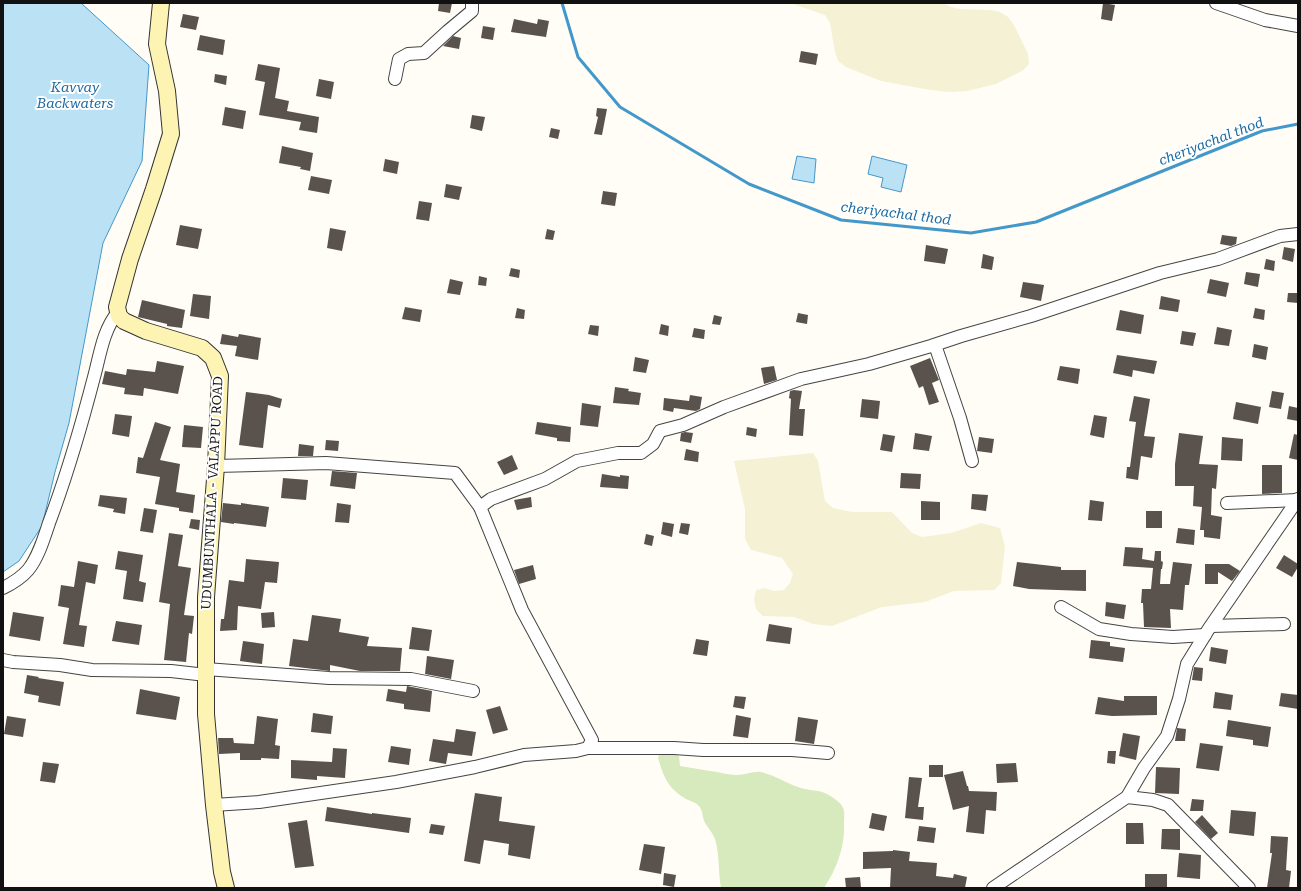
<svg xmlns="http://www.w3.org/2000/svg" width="1301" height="891" font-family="'Roboto Serif',serif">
<rect width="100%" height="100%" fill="#fffdf5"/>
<g fill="#f5f1d5">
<polygon points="790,3 943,3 951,7 960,9 991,10 1000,12 1008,17 1014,25 1028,54 1029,64 1022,71 996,84 967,91 949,92 930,90 881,81 846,67 838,61 835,52 830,23 825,15"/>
<polygon points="813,453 818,461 825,501 833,508 852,512 892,512 912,533 922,537 951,533 981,523 1000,528 1005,546 1001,583 994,590 954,591 925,602 882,607 832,626 813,624 794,617 763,616 756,609 754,600 756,590 765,588 774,591 784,590 790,583 793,574 782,558 751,550 745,539 745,509 734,461"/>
</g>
<path fill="#d6eabe" d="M 660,753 L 674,753 L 679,756 L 680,766 C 690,768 700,769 710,771 C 720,772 728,775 737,775 C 745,775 754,771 761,772 C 774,775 786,783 798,787 C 807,791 818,789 827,794 C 832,797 841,802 843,808 C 845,812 844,818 844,823 C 845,847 837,868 824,888 L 721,888 C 718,872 720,856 715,839 C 713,833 707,827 704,821 C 702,815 703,809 697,804 C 694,802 690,801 686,799 C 668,788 664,778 658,758 Z"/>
<g fill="#bbe1f5" stroke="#4398cb">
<polygon points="3,3 81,3 149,65 142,161 103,243 69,423 55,472 42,526 19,561 3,572"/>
<polygon points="797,156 816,159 814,183 792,179"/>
<polygon points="872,156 907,165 901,192 881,187 883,178 868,174"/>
</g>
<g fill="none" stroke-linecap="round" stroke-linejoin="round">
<polyline stroke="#4398cb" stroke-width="3" points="562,3 578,57 620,107 749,184 841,220 971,233 1036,222 1262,131 1298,124"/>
</g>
<g fill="#5a524d">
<polygon points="439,3 452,3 450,13 438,11"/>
<polygon points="1103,3 1115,5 1112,21 1101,19"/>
<polygon points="183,14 199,17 196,30 180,27"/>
<polygon points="514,19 537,24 538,19 549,21 546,37 511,32"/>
<polygon points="483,26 495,28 493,40 481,38"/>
<polygon points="200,35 225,40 223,55 197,50"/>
<polygon points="453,36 461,38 459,49 443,46"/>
<polygon points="801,51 818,54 816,65 799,62"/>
<polygon points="258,64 280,68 275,98 289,101 287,111 319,117 317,133 299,130 301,122 259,115 265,82 255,80"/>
<polygon points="215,74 227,76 226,85 214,82"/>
<polygon points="319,79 334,82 331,99 316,96"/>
<polygon points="225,107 246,111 243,129 222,125"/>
<polygon points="597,108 607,109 602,135 594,134 598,117 596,116"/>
<polygon points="472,115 485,117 482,131 470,128"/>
<polygon points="551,128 560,130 558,139 549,137"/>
<polygon points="282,146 313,153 310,171 300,169 301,167 279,163"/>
<polygon points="385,159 399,162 397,174 383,171"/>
<polygon points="311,176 332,180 329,194 308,190"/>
<polygon points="446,184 462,187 459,200 444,197"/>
<polygon points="603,191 617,193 615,206 601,204"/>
<polygon points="419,201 432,203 429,221 416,219"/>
<polygon points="180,225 202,229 198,249 176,245"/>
<polygon points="330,228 346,231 342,251 327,248"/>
<polygon points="547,229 555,231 553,240 545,239"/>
<polygon points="1222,235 1237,237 1236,244 1231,246 1220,244"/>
<polygon points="926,245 948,249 945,264 924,261"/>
<polygon points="1284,247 1295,249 1293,262 1282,259"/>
<polygon points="983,254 994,257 992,270 981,268"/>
<polygon points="1266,259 1275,261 1274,271 1264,269"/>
<polygon points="511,268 520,270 519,278 509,276"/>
<polygon points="1246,272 1260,274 1258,287 1244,284"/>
<polygon points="479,276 487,278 486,286 478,285"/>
<polygon points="450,279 463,282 460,295 447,293"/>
<polygon points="1210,279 1229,283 1226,297 1207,293"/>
<polygon points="1023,282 1044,285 1041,301 1020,297"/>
<polygon points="1288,293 1298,293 1298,303 1287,302"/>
<polygon points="193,294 211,296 209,319 190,316"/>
<polygon points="1161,296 1180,300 1178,312 1159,309"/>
<polygon points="142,300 185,310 182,328 167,326 167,324 138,317"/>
<polygon points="405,307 422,310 420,322 402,319"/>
<polygon points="517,308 525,310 524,319 515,318"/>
<polygon points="1255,308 1265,310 1264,320 1253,318"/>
<polygon points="1120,310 1144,315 1141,334 1116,330"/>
<polygon points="798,313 808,315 807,324 796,322"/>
<polygon points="714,315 722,317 720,325 712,324"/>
<polygon points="661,324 669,326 668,336 659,334"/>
<polygon points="590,325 599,326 598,336 588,334"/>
<polygon points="1217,327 1232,330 1229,346 1214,344"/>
<polygon points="694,328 705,330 704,339 692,337"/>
<polygon points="1182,331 1196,333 1193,346 1180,344"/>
<polygon points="222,334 238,337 239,334 261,338 258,360 235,356 237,346 220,344"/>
<polygon points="1254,344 1268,347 1266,360 1252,357"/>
<polygon points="1117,355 1157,361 1154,374 1133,370 1132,377 1113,373"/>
<polygon points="635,357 649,360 646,373 633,371"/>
<polygon points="930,358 939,380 932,383 939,402 929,405 923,386 919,388 910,366"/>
<polygon points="157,361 184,366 178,394 144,388 143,396 124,394 125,388 102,384 105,371 126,375 127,369 155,372"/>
<polygon points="774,366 777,380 764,384 761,368"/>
<polygon points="1060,366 1080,369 1078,384 1057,380"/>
<polygon points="615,387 629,389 628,391 641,393 639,405 613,403"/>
<polygon points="794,390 802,391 799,409 805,409 803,436 789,435 791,399 789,398 790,391"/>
<polygon points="1272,391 1284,393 1281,409 1269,407"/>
<polygon points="246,392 269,395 282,399 280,408 268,405 263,448 239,445"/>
<polygon points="690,395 702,397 700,409 696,411 674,408 673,412 663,410 664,398 689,401"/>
<polygon points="1134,396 1150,399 1144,436 1155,437 1152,458 1141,456 1138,480 1126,478 1127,467 1130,467 1136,422 1129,421"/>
<polygon points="862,399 880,401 878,419 860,417"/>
<polygon points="1236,402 1261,407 1258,424 1233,419"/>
<polygon points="582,403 601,406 598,427 580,425"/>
<polygon points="1289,406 1298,408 1298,421 1287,419"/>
<polygon points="115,414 132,416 129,437 112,434"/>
<polygon points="1094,415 1107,417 1104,438 1090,435"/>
<polygon points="155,422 171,427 160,460 180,464 176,492 195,495 193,513 179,511 179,508 155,504 160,477 136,473 138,457 143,458"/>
<polygon points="537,422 571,427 570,442 557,441 557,438 535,434"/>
<polygon points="184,425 203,427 201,448 182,447"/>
<polygon points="747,427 757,429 756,437 746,435"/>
<polygon points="685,432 693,433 691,443 680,441 681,433"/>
<polygon points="915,433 932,436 929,451 913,449"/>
<polygon points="1179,433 1203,436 1199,464 1218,465 1216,489 1212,488 1211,515 1222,517 1220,539 1204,537 1204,530 1200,530 1202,507 1193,506 1194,486 1175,486 1175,464"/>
<polygon points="883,434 895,436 892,452 880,450"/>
<polygon points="1294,434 1298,435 1298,460 1289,458"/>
<polygon points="979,437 994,439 992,453 977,451"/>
<polygon points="1222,437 1243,439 1242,461 1221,460"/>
<polygon points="326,440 339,441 338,451 325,450"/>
<polygon points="299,444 314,446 313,456 298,456"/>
<polygon points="686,449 699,452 698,462 684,460"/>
<polygon points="512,455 518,469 504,475 497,462"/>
<polygon points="1262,465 1282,465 1282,493 1262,494"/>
<polygon points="332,471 357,473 355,489 330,486"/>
<polygon points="901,473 921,474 920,489 900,488"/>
<polygon points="602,474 620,477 620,475 629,476 628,489 600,487"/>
<polygon points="283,478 308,480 306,500 281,498"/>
<polygon points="972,494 988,495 986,511 971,509"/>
<polygon points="100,495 127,498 125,514 113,512 114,509 98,506"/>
<polygon points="531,497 532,507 517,510 514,500"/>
<polygon points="1090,500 1104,502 1102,521 1088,520"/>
<polygon points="921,501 940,502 940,520 921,520"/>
<polygon points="223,503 241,505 241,503 269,507 266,527 234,523 234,524 221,522"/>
<polygon points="337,503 351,505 349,523 335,522"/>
<polygon points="144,508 157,510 153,533 140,531"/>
<rect x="1146" y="511" width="16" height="17"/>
<polygon points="191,519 200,520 199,530 189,528"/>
<polygon points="663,522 674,524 672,537 661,534"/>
<polygon points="681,523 690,524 688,535 679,533"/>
<polygon points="1178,528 1195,530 1194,545 1176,543"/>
<polygon points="169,533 183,535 178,566 191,568 184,615 194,616 192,634 189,633 186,662 164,660 170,604 159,602"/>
<polygon points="646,534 654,536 652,546 644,544"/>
<polygon points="1125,547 1143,548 1142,559 1154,561 1155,551 1161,551 1161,561 1163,562 1162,569 1161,569 1160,584 1170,584 1173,562 1192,564 1189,585 1185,585 1183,610 1170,609 1171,628 1144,627 1143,603 1141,603 1142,589 1151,589 1153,568 1123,566"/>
<polygon points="118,551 143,555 139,581 146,583 143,602 123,599 127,571 115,569"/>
<polygon points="1284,555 1298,564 1298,567 1292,577 1276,568"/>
<polygon points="246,559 279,562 277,583 265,582 261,609 238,606 237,630 220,631 221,619 224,619 229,580 244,582"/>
<polygon points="78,561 98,565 95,584 86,582 79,625 87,626 84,647 63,644 69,608 58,606 61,585 74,587"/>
<polygon points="1017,562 1061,567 1061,570 1086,570 1086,591 1029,589 1013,586"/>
<polygon points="1205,564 1229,564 1240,571 1232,581 1218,572 1218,584 1205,584"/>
<polygon points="533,565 536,579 519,584 514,570"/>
<polygon points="1106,602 1126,605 1124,619 1105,616"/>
<polygon points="13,612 44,617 40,641 9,636"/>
<polygon points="274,612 275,627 262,628 261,613"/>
<polygon points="312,615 341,619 339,632 369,637 367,646 402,648 400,671 360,671 330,665 330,671 289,666 293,639 308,641"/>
<polygon points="116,621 142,625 139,645 112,641"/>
<polygon points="769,624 792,628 790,644 766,641"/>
<polygon points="412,627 432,630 429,651 409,649"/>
<polygon points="696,639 709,641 707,656 693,654"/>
<polygon points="1091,640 1110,642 1110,646 1125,648 1123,662 1089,658"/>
<polygon points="243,641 264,644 262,664 240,661"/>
<polygon points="1211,647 1228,650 1226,664 1209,661"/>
<polygon points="427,656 454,660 451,679 425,674"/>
<polygon points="1194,667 1203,668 1202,681 1192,680"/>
<polygon points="27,675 39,677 38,678 64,682 60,706 38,702 39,696 24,693"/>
<polygon points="407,686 432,691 430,712 404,709 404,704 386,701 388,689 406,692"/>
<polygon points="140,689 180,697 176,720 136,714"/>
<polygon points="1215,692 1233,695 1231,710 1213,708"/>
<polygon points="1281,693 1298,695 1298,709 1279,706"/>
<polygon points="735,696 746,697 744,709 733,707"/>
<polygon points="1124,696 1157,696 1157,715 1112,716 1095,714 1098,697 1124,701"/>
<polygon points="500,706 508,730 493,734 486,710"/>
<polygon points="313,713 333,716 331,734 311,732"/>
<polygon points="736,715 751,718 748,738 733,736"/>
<polygon points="7,716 26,719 23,737 4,734"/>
<polygon points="257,716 278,719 275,745 280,746 279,759 261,758 261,760 240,760 240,753 219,754 218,738 233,738 234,743 254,744"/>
<polygon points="798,717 818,720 814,744 795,741"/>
<polygon points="1228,720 1271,727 1268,747 1253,745 1253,740 1226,736"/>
<polygon points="1177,728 1186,729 1185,741 1175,741"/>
<polygon points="456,729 476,732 472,756 448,753 446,764 429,761 433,739 454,742"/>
<polygon points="1123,733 1140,736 1136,760 1119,756"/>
<polygon points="1200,743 1223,746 1219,771 1196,768"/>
<polygon points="391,746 411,749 409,765 388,762"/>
<polygon points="333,748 347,749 345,778 317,776 317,780 291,778 291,760 332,762"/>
<polygon points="1108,751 1116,751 1115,764 1107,763"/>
<polygon points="43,762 59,764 55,783 40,781"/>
<polygon points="1016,763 1018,782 997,783 996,764"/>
<rect x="929" y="765" width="14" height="12"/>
<polygon points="1156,767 1180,768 1179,794 1155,793"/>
<polygon points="963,771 967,786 968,786 969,791 997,792 996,811 986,810 984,834 966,832 969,806 953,810 944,775"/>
<polygon points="909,777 922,778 918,807 924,807 923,820 905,818"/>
<polygon points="475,793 502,797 499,821 535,826 530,859 508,855 509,844 484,840 480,864 464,861"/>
<polygon points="1192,799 1204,800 1203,811 1190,811"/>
<polygon points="327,807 372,814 372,813 411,818 409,833 325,821"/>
<polygon points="1231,810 1256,812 1254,836 1229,833"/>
<polygon points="872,813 887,816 884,831 869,828"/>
<polygon points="1202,815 1218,833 1211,839 1195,822"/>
<polygon points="307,820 314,866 295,868 288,823"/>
<polygon points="1126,823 1143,823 1144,844 1126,844"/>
<polygon points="431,824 445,826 443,835 429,833"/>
<polygon points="919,826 936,828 934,843 917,841"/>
<polygon points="1162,829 1180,829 1180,850 1161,849"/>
<polygon points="1271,836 1288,837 1286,870 1291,871 1289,888 1267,888 1272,853 1270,853"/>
<polygon points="644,844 665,847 661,874 639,870"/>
<polygon points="893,850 910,852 909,861 937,863 936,876 953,878 954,874 967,877 965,888 890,888 891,868 863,869 863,852 893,851"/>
<polygon points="1179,853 1201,855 1200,879 1177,877"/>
<polygon points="664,873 676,875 674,887 663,885"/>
<rect x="1145" y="874" width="22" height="14"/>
<polygon points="860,877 861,888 846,888 845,878"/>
</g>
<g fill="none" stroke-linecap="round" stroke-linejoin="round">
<g stroke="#444" stroke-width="14">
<g id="minor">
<polyline points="1216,3 1265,20 1298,26"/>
<polyline points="395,79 399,59 408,54 424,53 448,31 472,11 472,3"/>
<polyline points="935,345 960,418 972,461"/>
<polyline points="216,466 326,463 455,473 480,507 491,499 545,479 577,461 618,453 641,453 653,444 660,431 683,425 724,407 801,379 869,364 931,346 961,336 1031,316 1160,273 1218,259 1280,236 1298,234"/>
<polyline points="1227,503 1297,500"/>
<path d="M 3,588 C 11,584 22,577 28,570 C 38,558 44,538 49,523 C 67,475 81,427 94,377 C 100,355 103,330 118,312"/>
<polyline points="1061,607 1099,629 1131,634 1173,637 1205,635"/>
<polyline points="1211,626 1284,624"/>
<polyline points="3,660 13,662 60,665 92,670 171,671 206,675"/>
<polyline points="206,669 329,678 411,679 473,691"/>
<polyline points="588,748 674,748 703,750 792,750 828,753"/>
<polyline points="1127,797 1153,800 1168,805 1249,888"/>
<polyline points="214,805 259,802 396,782 475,767 524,755 576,751 588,748 592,740 522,610 480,507"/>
<polyline points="993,888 1127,797 1144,768 1167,736 1179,699 1187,664 1208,630 1298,499"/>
</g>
</g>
<g stroke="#333" stroke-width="18">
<polyline id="secondary" points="161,3 157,44 167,91 171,134 154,189 130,259 117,307 119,316 124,321 146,331 202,348 213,358 220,376 216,466 206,597 206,714 214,805 222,872 226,888"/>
</g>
<use href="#minor" stroke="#fff" stroke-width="12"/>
<use href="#secondary" stroke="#fdf3b2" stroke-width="16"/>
</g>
<g text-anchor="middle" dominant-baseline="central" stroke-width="4" stroke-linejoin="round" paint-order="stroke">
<g font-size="13" fill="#111" stroke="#fff">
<text transform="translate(212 493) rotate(-87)">UDUMBUNTHALA - VALAPPU ROAD</text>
</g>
<g font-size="14" font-style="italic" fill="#1b6aa2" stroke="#fff">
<text x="75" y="87">Kavvay<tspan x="75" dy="16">Backwaters</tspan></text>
<text transform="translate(1211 141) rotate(-21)">cheriyachal thod</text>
<text transform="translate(896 213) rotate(7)">cheriyachal thod</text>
</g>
</g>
<rect width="1301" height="891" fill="none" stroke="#111111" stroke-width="8"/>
</svg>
